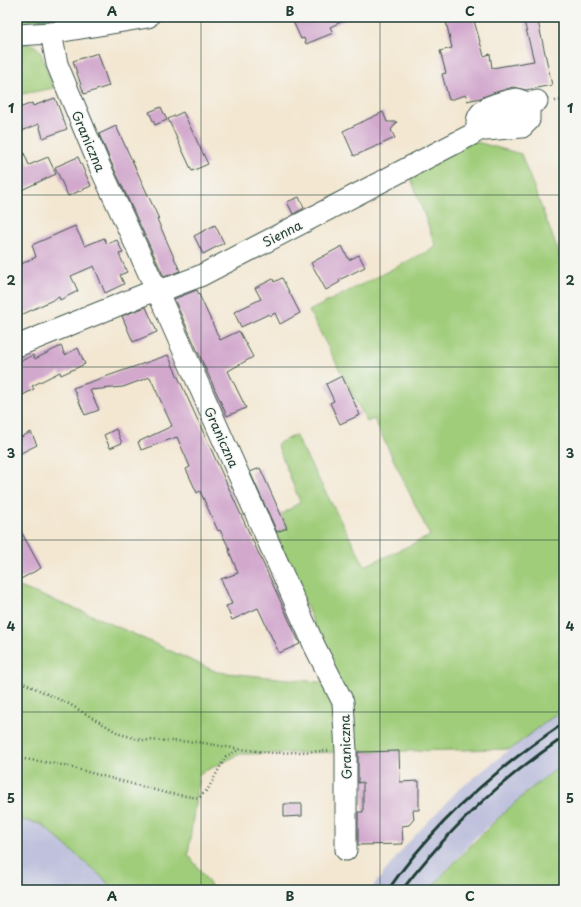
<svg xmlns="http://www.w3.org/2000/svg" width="581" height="907" font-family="'Playpen Sans',sans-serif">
<rect width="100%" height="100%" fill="#f6f6f2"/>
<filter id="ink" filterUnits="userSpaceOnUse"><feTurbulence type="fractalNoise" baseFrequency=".025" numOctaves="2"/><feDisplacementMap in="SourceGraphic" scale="8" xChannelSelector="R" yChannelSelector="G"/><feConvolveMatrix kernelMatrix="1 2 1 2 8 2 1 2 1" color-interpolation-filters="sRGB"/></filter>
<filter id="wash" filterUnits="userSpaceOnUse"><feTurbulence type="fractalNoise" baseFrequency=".012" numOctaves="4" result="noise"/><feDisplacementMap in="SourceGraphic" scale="16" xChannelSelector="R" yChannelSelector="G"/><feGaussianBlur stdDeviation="0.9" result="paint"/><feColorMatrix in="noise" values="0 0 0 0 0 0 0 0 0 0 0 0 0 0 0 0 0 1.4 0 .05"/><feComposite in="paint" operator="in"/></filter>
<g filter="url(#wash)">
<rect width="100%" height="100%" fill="#f3e7d2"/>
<g fill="#c0c2dd">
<polygon points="564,707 564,763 548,775 476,837 429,890 370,890 407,844 457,791"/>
<polygon points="17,819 41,824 104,879 113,890 17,890"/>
</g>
<g fill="#a0cd7a" stroke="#608557">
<polygon points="17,18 78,19 17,27"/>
<path d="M 17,43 C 27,43 33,42 40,51 L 54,88 L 17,95 Z"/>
<polygon points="469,140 521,154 564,266 564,708 511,749 240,754 199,774 188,854 214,890 113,890 104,879 41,824 17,819 17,586 94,616 217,672 339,684 276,533 287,528 281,515 300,502 277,444 295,435 365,566 430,536 374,419 367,422 309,311 436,247 409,173"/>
<path d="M 564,763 L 564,890 L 429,890 C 471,844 514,799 564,763 Z"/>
</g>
<polygon fill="#55b0d3" stroke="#3a7684" points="17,17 93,17 78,19"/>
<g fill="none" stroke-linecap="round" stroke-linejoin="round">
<polyline stroke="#55b0d3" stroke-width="4.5" points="559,710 564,707"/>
</g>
<g id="blocks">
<g fill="#d2a8cd">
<polygon points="291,17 352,17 330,27 333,33 306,44 304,38 301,39"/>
<polygon points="445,17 473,17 484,56 490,54 492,68 534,61 523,17 537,17 552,85 526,90 513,87 493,93 480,98 467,101 466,95 449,100 442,74 446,73 440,51 452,48"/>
<polygon points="98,53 109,86 84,94 73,61"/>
<polygon points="55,98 67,129 43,138 39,124 17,133 17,109 32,103 33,106"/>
<polygon points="161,107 167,120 155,125 149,112"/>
<polygon points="183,112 208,164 192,171 168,119"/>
<polygon points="383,112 387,122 397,122 391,130 395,138 354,156 343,131"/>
<polygon points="116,126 159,219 157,219 180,271 164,277 111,162 99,134"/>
<polygon points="17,137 29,165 48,157 56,174 17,192"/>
<polygon points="78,157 91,186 68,196 55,167"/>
<polygon points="299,197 304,208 293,214 287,202"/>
<polygon points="215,225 224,243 203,254 194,236"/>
<polygon points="75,226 85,246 104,238 107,244 117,240 123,253 119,254 127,272 120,275 124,284 105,293 94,266 71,276 78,291 60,300 59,297 17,317 17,266 36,257 32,245"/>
<polygon points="342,246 349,260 359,255 365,267 339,280 340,282 326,290 311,263"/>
<polygon points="282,278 300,313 280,324 275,313 270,316 269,314 241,327 234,312 261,299 255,288 273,279 274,282"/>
<polygon points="197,290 220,340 239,331 253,357 228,371 246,408 227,416 174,299"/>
<polygon points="146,307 157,332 133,342 122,316"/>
<polygon points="61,346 65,355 78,348 85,364 61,375 60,372 32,386 34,389 23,395 21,392 17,394 17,363 33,355 35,359"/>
<polygon points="168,355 300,644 279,653 258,608 232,620 226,606 232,604 221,579 238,573 229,551 230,550 220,530 218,531 200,491 197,493 186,469 190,467 177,437 141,450 138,442 172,426 150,377 123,387 90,390 99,410 85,415 73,388"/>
<polygon points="342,376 360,415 340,424 330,403 334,401 326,384"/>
<polygon points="116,429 122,443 110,448 104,435"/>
<polygon points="31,432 37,445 17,455 17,439"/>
<polygon points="260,468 287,528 277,532 250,472"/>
<polygon points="17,524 41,568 17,581"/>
<polygon points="399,751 400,782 419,781 419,810 413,810 414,819 409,825 402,826 403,844 358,845 358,812 363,812 363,782 358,783 358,752"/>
<polygon points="284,804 302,804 302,816 284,817"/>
</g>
</g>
</g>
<g filter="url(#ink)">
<use href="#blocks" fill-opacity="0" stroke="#3f564c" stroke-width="1"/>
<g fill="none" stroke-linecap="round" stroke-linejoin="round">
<g stroke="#3f564c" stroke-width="23">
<g id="minor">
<polyline points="51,33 57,64 100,167 162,302 315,647 343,702 346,751 346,850"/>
<polyline points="17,35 51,33 148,17"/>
<path d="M 516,99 L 522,101 L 529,107 L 529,120 L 522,127 L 486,130 L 477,127 C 475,106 500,103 516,99 Z"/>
<polyline points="17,346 148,293 171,287 200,276 471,135 516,108 537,101"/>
</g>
</g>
<g stroke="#3f564c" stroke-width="2.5" stroke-dasharray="1 3" stroke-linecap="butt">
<polyline points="555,101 564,100"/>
<polyline points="17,680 69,704 120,734 142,740 197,742 239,749"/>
<polyline points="17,758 58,764 166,793 199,798 208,789 226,756 241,749 273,753 328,751"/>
</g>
<use href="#minor" stroke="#fff" stroke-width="21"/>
<g stroke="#1f3d34" stroke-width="3">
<path d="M 388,890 C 434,823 497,768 564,723"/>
<path d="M 402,890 C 448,830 501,779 564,737"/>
</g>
</g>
</g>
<path fill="none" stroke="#1f3d34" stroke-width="1" stroke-opacity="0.55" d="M 201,17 L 201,890M 380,17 L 380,890M 17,195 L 564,195M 17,367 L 564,367M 17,540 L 564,540M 17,712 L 564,712"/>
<g text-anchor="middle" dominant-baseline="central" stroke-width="3" stroke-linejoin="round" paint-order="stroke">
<g font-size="13" fill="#1f3d34" stroke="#f6f6f2">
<text transform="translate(89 141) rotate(67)">Graniczna</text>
<text transform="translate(282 233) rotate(-27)">Sienna</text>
<text transform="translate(222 437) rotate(66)">Graniczna</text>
<text transform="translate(345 747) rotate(-92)">Graniczna</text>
</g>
</g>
<rect width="581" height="907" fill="none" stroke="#f6f6f2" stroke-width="44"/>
<rect x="22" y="22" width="537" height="863" fill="none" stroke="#1f3d34" stroke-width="1.5"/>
<g font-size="13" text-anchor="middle" font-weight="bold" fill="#1f3d34">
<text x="112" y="16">A</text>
<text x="290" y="16">B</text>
<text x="470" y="16">C</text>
<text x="11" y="113">1</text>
<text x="570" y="113">1</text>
<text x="11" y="285">2</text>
<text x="570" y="285">2</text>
<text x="11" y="458">3</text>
<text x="570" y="458">3</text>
<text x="11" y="631">4</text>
<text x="570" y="631">4</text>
<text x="11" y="803">5</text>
<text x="570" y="803">5</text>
<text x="112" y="901">A</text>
<text x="290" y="901">B</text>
<text x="470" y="901">C</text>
</g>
</svg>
